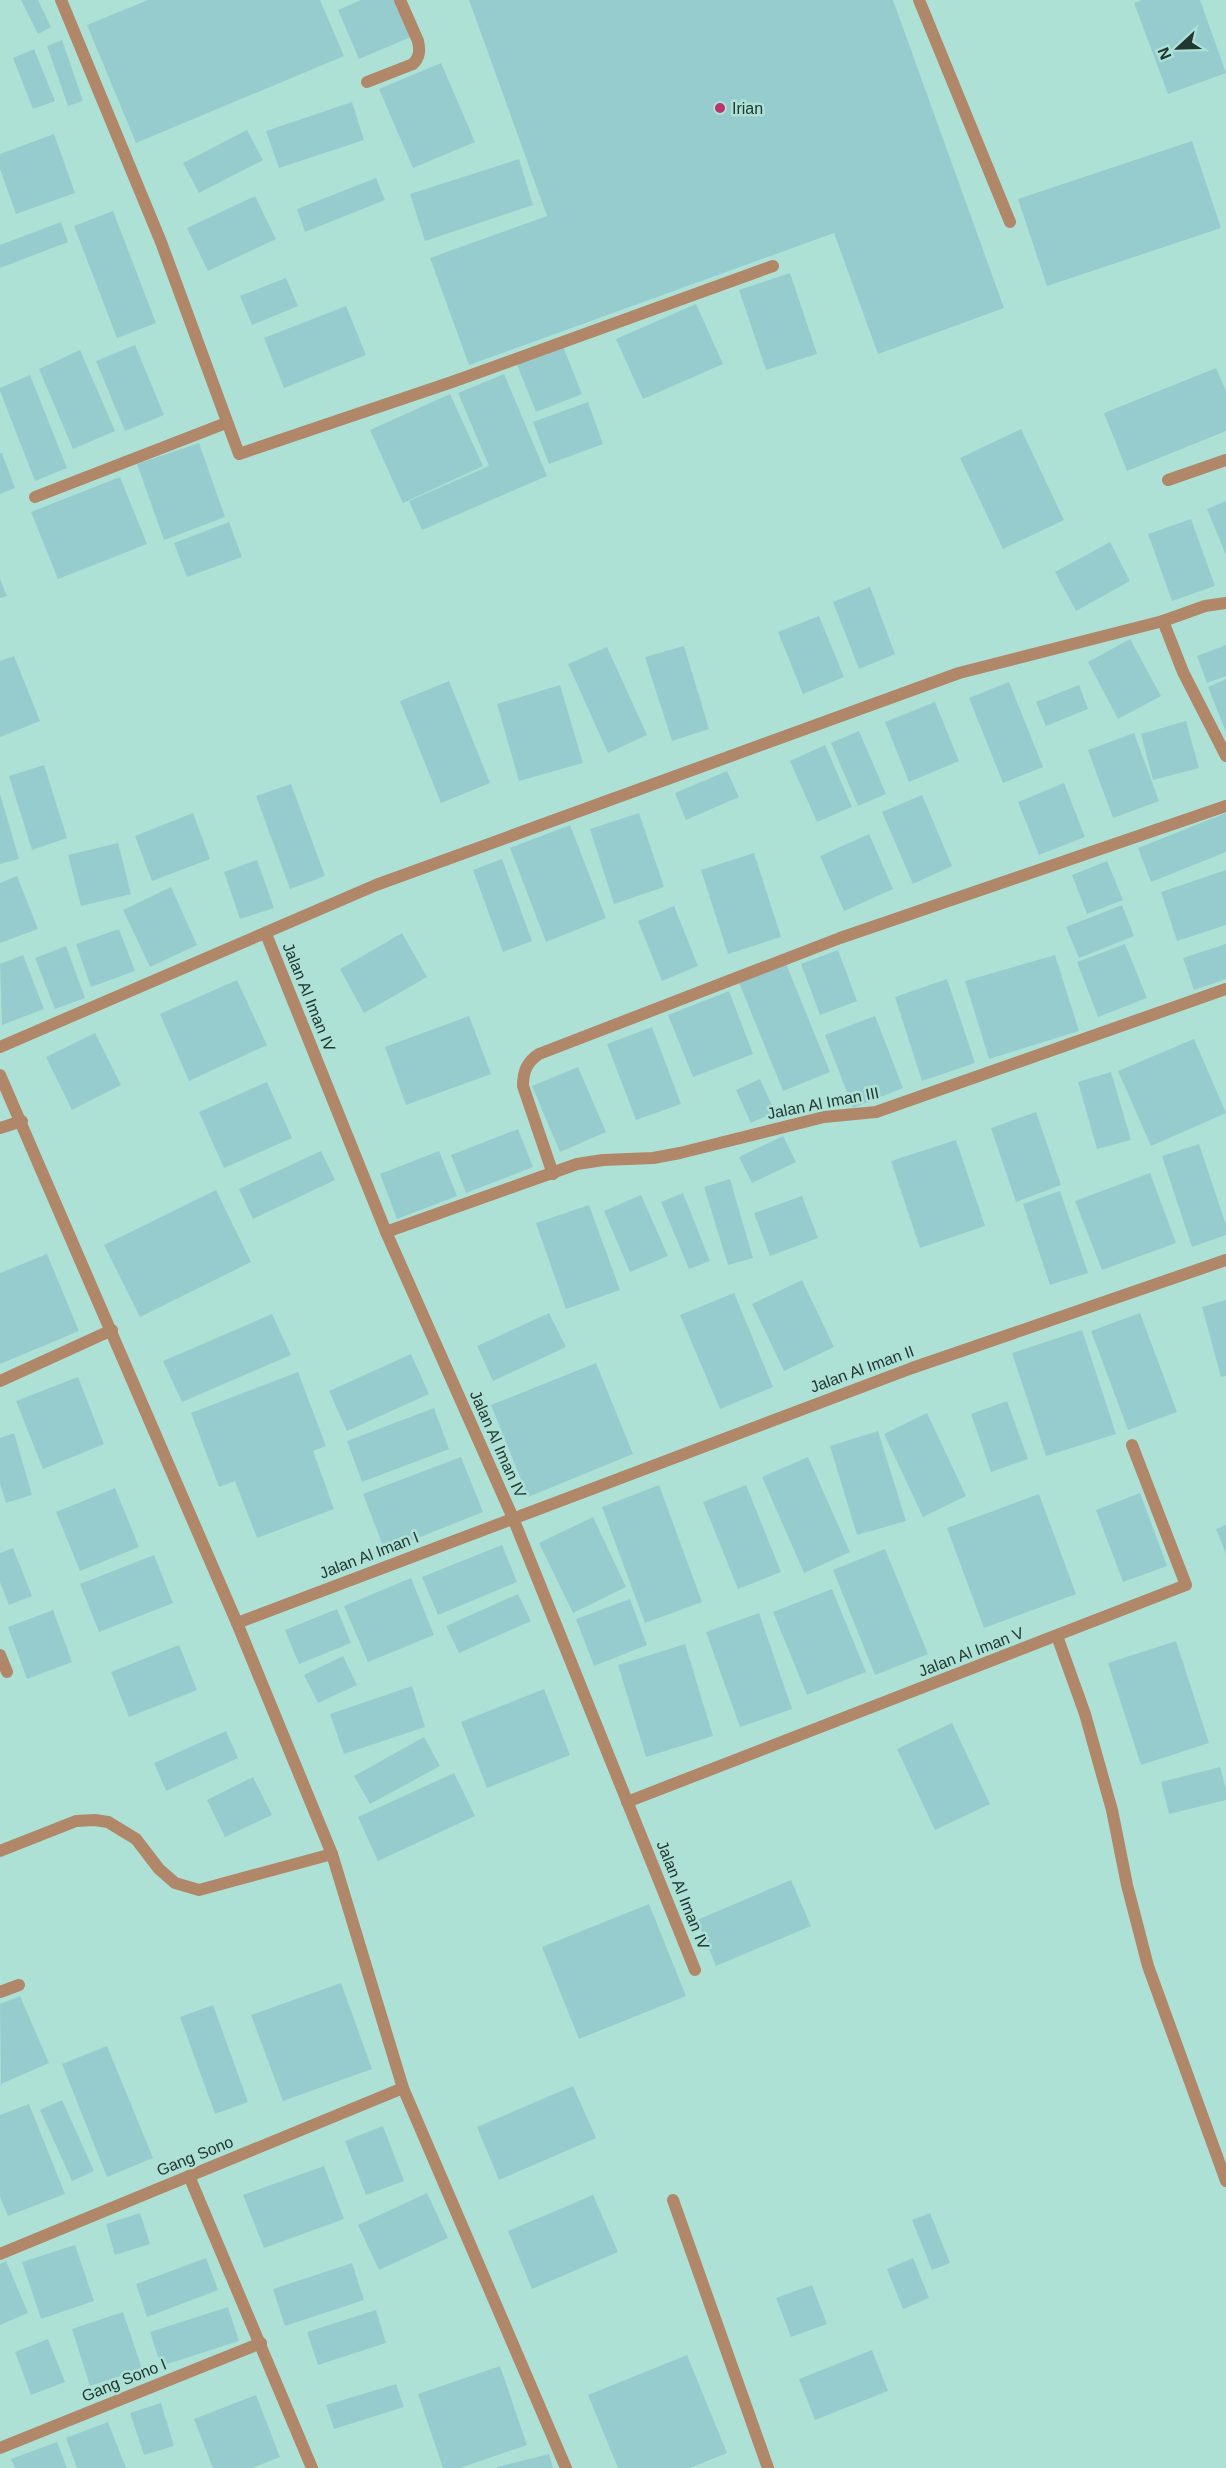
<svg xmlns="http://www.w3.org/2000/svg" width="1226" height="2468" font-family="Arial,sans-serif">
<rect width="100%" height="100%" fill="#aee1d5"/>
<g fill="#97ccce">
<polygon points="21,0 38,0 51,27 38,34"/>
<polygon points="148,0 320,0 344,56 136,143 87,25"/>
<polygon points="361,0 396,0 411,37 359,59 338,10"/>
<polygon points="469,0 893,0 1004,308 878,354 834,233 469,365 430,258 547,216"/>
<polygon points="1142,0 1200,0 1226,73 1168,94 1134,3"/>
<polygon points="62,40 83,101 68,106 47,46"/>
<polygon points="34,49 55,101 33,109 13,58"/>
<polygon points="441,63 475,142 413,168 379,89"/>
<polygon points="352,102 364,140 279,168 266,131"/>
<polygon points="247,130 263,160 199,193 183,163"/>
<polygon points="54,134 75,193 16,214 0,169 0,154"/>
<polygon points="1192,141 1221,228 1047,286 1018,199"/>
<polygon points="519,159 533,205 425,241 410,194"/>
<polygon points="376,178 385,200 305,232 297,209"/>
<polygon points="255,196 276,239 208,271 187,228"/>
<polygon points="113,211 156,323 117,338 74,226"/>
<polygon points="61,222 68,242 0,268 0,245"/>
<polygon points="790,273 817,354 766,370 739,290"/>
<polygon points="286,278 298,306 252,325 240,296"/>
<polygon points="696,304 723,364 643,399 616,339"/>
<polygon points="346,306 366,355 284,388 264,338"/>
<polygon points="562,344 582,394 536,412 516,362"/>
<polygon points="135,345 164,415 125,431 96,361"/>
<polygon points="80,350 115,431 73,449 39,369"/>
<polygon points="1216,368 1226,391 1226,431 1127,471 1104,413"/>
<polygon points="504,374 547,476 422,530 409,501 489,466 458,393"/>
<polygon points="30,375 67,468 35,481 0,391 0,388"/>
<polygon points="450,394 483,466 403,503 370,430"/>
<polygon points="588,402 603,444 549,464 533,422"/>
<polygon points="1021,429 1064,520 1003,549 960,458"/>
<polygon points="199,443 225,517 164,540 137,464"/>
<polygon points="0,453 2,453 15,488 0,494"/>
<polygon points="120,477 147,544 58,579 31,512"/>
<polygon points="1226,501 1226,555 1207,509"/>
<polygon points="1191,519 1215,586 1172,601 1148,534"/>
<polygon points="229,522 242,557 187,577 174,543"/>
<polygon points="1110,542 1130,581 1076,611 1055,572"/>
<polygon points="0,579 7,596 0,598"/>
<polygon points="870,587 895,654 859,669 833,602"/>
<polygon points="819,616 844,677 803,694 778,632"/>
<polygon points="1130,639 1161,696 1118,719 1088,662"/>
<polygon points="1226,645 1226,676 1207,683 1197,656"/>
<polygon points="684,646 709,729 672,741 645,657"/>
<polygon points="607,647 647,735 608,753 568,664"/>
<polygon points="14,656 40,721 0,737 0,661"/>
<polygon points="1226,679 1226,732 1208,687"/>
<polygon points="449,681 490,783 441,803 400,701"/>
<polygon points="1009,682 1043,767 1003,783 969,698"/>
<polygon points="560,685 583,763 519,781 497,704"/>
<polygon points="1079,685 1088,709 1046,726 1036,702"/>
<polygon points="935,702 959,761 909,782 885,722"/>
<polygon points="1186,721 1199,768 1153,780 1141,734"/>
<polygon points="859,731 886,794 858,806 831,743"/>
<polygon points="1134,733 1159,801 1113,818 1088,750"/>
<polygon points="825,745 852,807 817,822 790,761"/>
<polygon points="44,765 67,838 32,850 9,776"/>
<polygon points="727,771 739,797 686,820 675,793"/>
<polygon points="1064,783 1085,837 1039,855 1018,802"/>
<polygon points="291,784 325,876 290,889 256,796"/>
<polygon points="0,794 19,859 0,864"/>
<polygon points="922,795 952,866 913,884 882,812"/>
<polygon points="193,813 210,859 152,881 135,836"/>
<polygon points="639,813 664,887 614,904 590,829"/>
<polygon points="1226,813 1226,852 1151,882 1138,848"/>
<polygon points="570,825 606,918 546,942 510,848"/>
<polygon points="869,834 893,889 844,911 820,856"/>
<polygon points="118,843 131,894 81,906 68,855"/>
<polygon points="754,853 781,937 728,954 701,870"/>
<polygon points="502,859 532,941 503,952 473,870"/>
<polygon points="257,860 274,908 240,919 224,872"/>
<polygon points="1107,861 1123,900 1087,914 1072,875"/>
<polygon points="1226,870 1226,925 1177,941 1161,892"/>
<polygon points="17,876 38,929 0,943 0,883"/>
<polygon points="171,887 197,945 150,967 123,910"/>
<polygon points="1122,905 1134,936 1079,958 1066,927"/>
<polygon points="674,906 698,966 662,981 638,921"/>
<polygon points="119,929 135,971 91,987 76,944"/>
<polygon points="402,933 427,977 364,1013 340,969"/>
<polygon points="1125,944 1147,998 1098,1017 1077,962"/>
<polygon points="1226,944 1226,979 1194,990 1183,958"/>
<polygon points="66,946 85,998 55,1009 35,958"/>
<polygon points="838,950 857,1001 820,1015 801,964"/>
<polygon points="23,955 44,1009 2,1025 0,964"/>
<polygon points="1055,955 1079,1031 989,1059 965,981"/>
<polygon points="785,961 830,1072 783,1091 738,980"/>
<polygon points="947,979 975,1063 922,1081 895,997"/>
<polygon points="237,980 267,1045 189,1081 160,1014"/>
<polygon points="729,991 753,1054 693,1077 668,1015"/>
<polygon points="469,1016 491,1074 406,1105 385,1047"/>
<polygon points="875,1016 903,1088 853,1108 825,1035"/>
<polygon points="652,1027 681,1104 636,1120 607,1044"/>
<polygon points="95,1033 121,1085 72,1110 46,1057"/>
<polygon points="1194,1039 1226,1113 1151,1146 1118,1071"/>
<polygon points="578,1067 606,1132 560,1152 532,1086"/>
<polygon points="1111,1072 1131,1140 1097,1149 1078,1082"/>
<polygon points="760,1079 775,1112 751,1123 736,1090"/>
<polygon points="267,1082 292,1138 224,1168 199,1112"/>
<polygon points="1036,1112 1061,1185 1016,1202 991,1128"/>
<polygon points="518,1129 533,1167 466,1193 451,1155"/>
<polygon points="783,1136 796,1162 752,1183 739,1157"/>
<polygon points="956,1140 985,1226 920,1248 891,1161"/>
<polygon points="1199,1144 1226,1225 1226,1235 1192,1247 1162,1156"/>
<polygon points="321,1151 335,1180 253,1219 239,1189"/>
<polygon points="439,1151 457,1196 397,1219 380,1174"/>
<polygon points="1150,1173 1176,1243 1102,1270 1075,1201"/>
<polygon points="730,1179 753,1258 728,1265 704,1187"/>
<polygon points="216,1190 251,1262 140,1317 104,1245"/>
<polygon points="1060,1191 1088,1273 1050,1285 1023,1204"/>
<polygon points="683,1193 710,1261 689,1269 661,1202"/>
<polygon points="641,1195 668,1256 630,1272 604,1211"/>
<polygon points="802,1196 818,1238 770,1256 754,1213"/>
<polygon points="589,1205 620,1290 566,1309 536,1223"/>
<polygon points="47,1254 79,1331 0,1364 0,1273"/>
<polygon points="802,1280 834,1347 784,1371 752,1304"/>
<polygon points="734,1293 773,1387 720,1409 680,1315"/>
<polygon points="1226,1300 1226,1376 1221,1377 1202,1307"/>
<polygon points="549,1313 566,1347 493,1381 477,1346"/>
<polygon points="1140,1313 1177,1412 1128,1430 1091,1331"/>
<polygon points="272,1314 291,1355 182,1402 163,1361"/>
<polygon points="1082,1330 1116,1434 1046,1456 1012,1353"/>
<polygon points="411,1354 429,1394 347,1431 329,1391"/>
<polygon points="596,1363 633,1454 528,1497 491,1405"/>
<polygon points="298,1372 326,1446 313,1451 334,1509 257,1538 235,1481 219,1487 191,1413"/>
<polygon points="78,1377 104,1444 43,1469 16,1401"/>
<polygon points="1007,1401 1028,1459 991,1472 971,1414"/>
<polygon points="434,1408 449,1449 362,1482 347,1441"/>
<polygon points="927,1413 966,1496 923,1517 884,1434"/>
<polygon points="878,1431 906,1521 857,1535 830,1446"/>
<polygon points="14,1433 32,1495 6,1503 0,1483 0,1438"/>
<polygon points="461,1457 483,1512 385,1551 363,1494"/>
<polygon points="808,1457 850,1552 804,1573 762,1477"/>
<polygon points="659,1485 702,1602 645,1623 602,1507"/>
<polygon points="746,1485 781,1572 738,1589 703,1502"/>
<polygon points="115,1488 139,1547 80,1571 56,1512"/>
<polygon points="1140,1493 1167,1566 1123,1582 1096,1510"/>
<polygon points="1039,1494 1076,1594 984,1628 947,1528"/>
<polygon points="593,1517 626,1587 573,1613 539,1543"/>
<polygon points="1226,1525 1226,1554 1216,1529"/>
<polygon points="502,1545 517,1582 438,1615 422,1577"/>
<polygon points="13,1548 32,1596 9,1605 0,1582 0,1553"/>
<polygon points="885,1549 928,1654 875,1675 833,1570"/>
<polygon points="154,1555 173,1603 99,1632 80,1584"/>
<polygon points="411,1578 434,1635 368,1662 344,1606"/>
<polygon points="832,1589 866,1672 807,1695 773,1612"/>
<polygon points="518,1594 531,1621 459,1653 446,1626"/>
<polygon points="630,1599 647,1645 594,1666 576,1619"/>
<polygon points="337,1609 351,1643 299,1664 285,1630"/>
<polygon points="53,1610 72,1662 27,1679 8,1627"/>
<polygon points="759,1613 792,1709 740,1727 706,1632"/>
<polygon points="1176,1641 1209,1743 1141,1765 1108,1663"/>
<polygon points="685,1644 713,1736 646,1757 618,1665"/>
<polygon points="179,1645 197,1690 129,1717 111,1672"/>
<polygon points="343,1656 357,1685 318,1703 304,1675"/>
<polygon points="412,1686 425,1727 344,1754 330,1714"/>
<polygon points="544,1689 570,1755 487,1788 461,1722"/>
<polygon points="952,1723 990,1804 935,1830 897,1749"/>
<polygon points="226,1731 238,1758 166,1791 154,1763"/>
<polygon points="424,1737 440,1766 370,1804 354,1776"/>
<polygon points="1220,1767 1226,1789 1226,1800 1169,1814 1161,1782"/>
<polygon points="454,1773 475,1816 378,1861 358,1817"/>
<polygon points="253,1777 272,1815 225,1837 207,1800"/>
<polygon points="791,1880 811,1926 716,1966 697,1920"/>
<polygon points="649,1904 686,1996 579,2039 542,1947"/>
<polygon points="341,1983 372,2069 283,2101 251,2015"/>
<polygon points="20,1996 49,2063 1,2084 0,2004"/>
<polygon points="213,2005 248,2102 215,2114 180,2017"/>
<polygon points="107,2046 153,2158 107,2177 62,2064"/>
<polygon points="573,2086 596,2138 499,2180 477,2127"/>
<polygon points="62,2100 94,2171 72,2181 40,2110"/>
<polygon points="29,2104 65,2194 8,2216 0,2197 0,2115"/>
<polygon points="383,2126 404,2181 366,2195 345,2141"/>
<polygon points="324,2166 344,2219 264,2248 243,2195"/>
<polygon points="427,2193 448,2238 379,2270 358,2225"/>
<polygon points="593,2195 618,2252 532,2289 508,2231"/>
<polygon points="140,2213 150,2244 115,2255 106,2224"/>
<polygon points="930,2213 950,2263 932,2270 912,2220"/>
<polygon points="75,2245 94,2301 41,2319 22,2262"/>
<polygon points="206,2258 218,2290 147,2317 136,2284"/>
<polygon points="913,2258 929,2298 903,2309 887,2269"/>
<polygon points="6,2261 28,2313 0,2325 0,2264"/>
<polygon points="352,2263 364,2300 285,2326 273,2289"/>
<polygon points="812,2285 827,2324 791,2337 776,2298"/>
<polygon points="228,2307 239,2341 161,2366 150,2332"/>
<polygon points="376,2310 386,2343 318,2365 307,2332"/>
<polygon points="123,2312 142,2369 90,2386 72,2329"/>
<polygon points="48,2339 65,2382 31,2395 15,2352"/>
<polygon points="872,2350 888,2391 815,2420 799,2379"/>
<polygon points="687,2355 727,2453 690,2468 618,2468 588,2395"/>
<polygon points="500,2366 527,2445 460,2468 443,2468 418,2394"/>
<polygon points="396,2384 404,2407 334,2429 326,2405"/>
<polygon points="256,2395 280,2457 252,2468 213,2468 194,2419"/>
<polygon points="161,2403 174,2446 144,2455 130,2413"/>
<polygon points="108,2422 126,2468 77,2468 66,2438"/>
<polygon points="57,2442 67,2468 15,2468 11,2459"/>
<polygon points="549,2454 553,2468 497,2468 497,2467"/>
</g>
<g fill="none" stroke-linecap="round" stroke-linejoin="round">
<g stroke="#b08769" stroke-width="12">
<polyline points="919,0 1010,222"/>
<path d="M 367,82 L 413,64 C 420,57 420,50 418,41 L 400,0"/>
<polyline points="673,2200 768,2468"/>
</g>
<g stroke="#b08769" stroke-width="12">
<polyline points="61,0 161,242 239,454 452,382 773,266"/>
<polyline points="1168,480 1226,460"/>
<polyline points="35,497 226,423"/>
<polyline points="1226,603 1205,606 1163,621 1183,672 1226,756"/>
<polyline points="266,934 386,1232 513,1518 695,1970"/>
<polyline points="0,1047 376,885 959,673 1163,621"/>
<polyline points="0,1075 237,1623 332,1854 403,2088 566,2468"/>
<polyline points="0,1128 22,1121"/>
<path d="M 553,1174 L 523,1086 C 523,1071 527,1062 539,1054 L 840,938 L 1226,806"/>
<polyline points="386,1232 577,1164 603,1160 653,1158 680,1153 824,1117 876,1112 1226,989"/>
<polyline points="0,1381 112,1330"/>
<polyline points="237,1623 912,1368 1226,1260"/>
<polyline points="1057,1636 1085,1714 1112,1810 1127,1885 1148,1966 1226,2181"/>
<polyline points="0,1655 7,1672"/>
<polyline points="627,1802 1186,1585 1132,1445"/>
<polyline points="0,1851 76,1821 95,1820 108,1822 136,1839 159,1869 175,1883 199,1890 332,1854"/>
<polyline points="0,1992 19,1985"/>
<polyline points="189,2176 312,2468"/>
<polyline points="0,2254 403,2088"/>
<polyline points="0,2448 261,2343"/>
</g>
</g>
<circle fill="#bc3370" stroke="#aee1d5" stroke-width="2" cx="720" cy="108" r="6"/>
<g text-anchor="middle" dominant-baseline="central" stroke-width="5" stroke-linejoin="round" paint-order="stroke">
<g font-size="16" fill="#223732" stroke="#aee1d5" text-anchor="start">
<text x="732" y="108">Irian</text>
</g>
<g font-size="16" fill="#223732" stroke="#aee1d5">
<text transform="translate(309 997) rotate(68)">Jalan Al Iman IV</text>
<text transform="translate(823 1103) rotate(-11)">Jalan Al Iman III</text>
<text transform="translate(862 1369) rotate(-20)">Jalan Al Iman II</text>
<text transform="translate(498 1444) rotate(66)">Jalan Al Iman IV</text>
<text transform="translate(369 1555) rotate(-21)">Jalan Al Iman I</text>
<text transform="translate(971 1652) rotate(-21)">Jalan Al Iman V</text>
<text transform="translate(683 1895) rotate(68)">Jalan Al Iman IV</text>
<text transform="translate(195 2156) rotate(-22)">Gang Sono</text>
<text transform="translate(124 2380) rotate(-22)">Gang Sono I</text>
</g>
</g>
<g transform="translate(1178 48) rotate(248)" stroke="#aee1d5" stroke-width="4.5" paint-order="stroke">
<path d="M0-4.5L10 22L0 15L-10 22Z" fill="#223732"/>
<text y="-9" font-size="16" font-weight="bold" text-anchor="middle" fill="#223732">N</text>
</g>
</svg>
